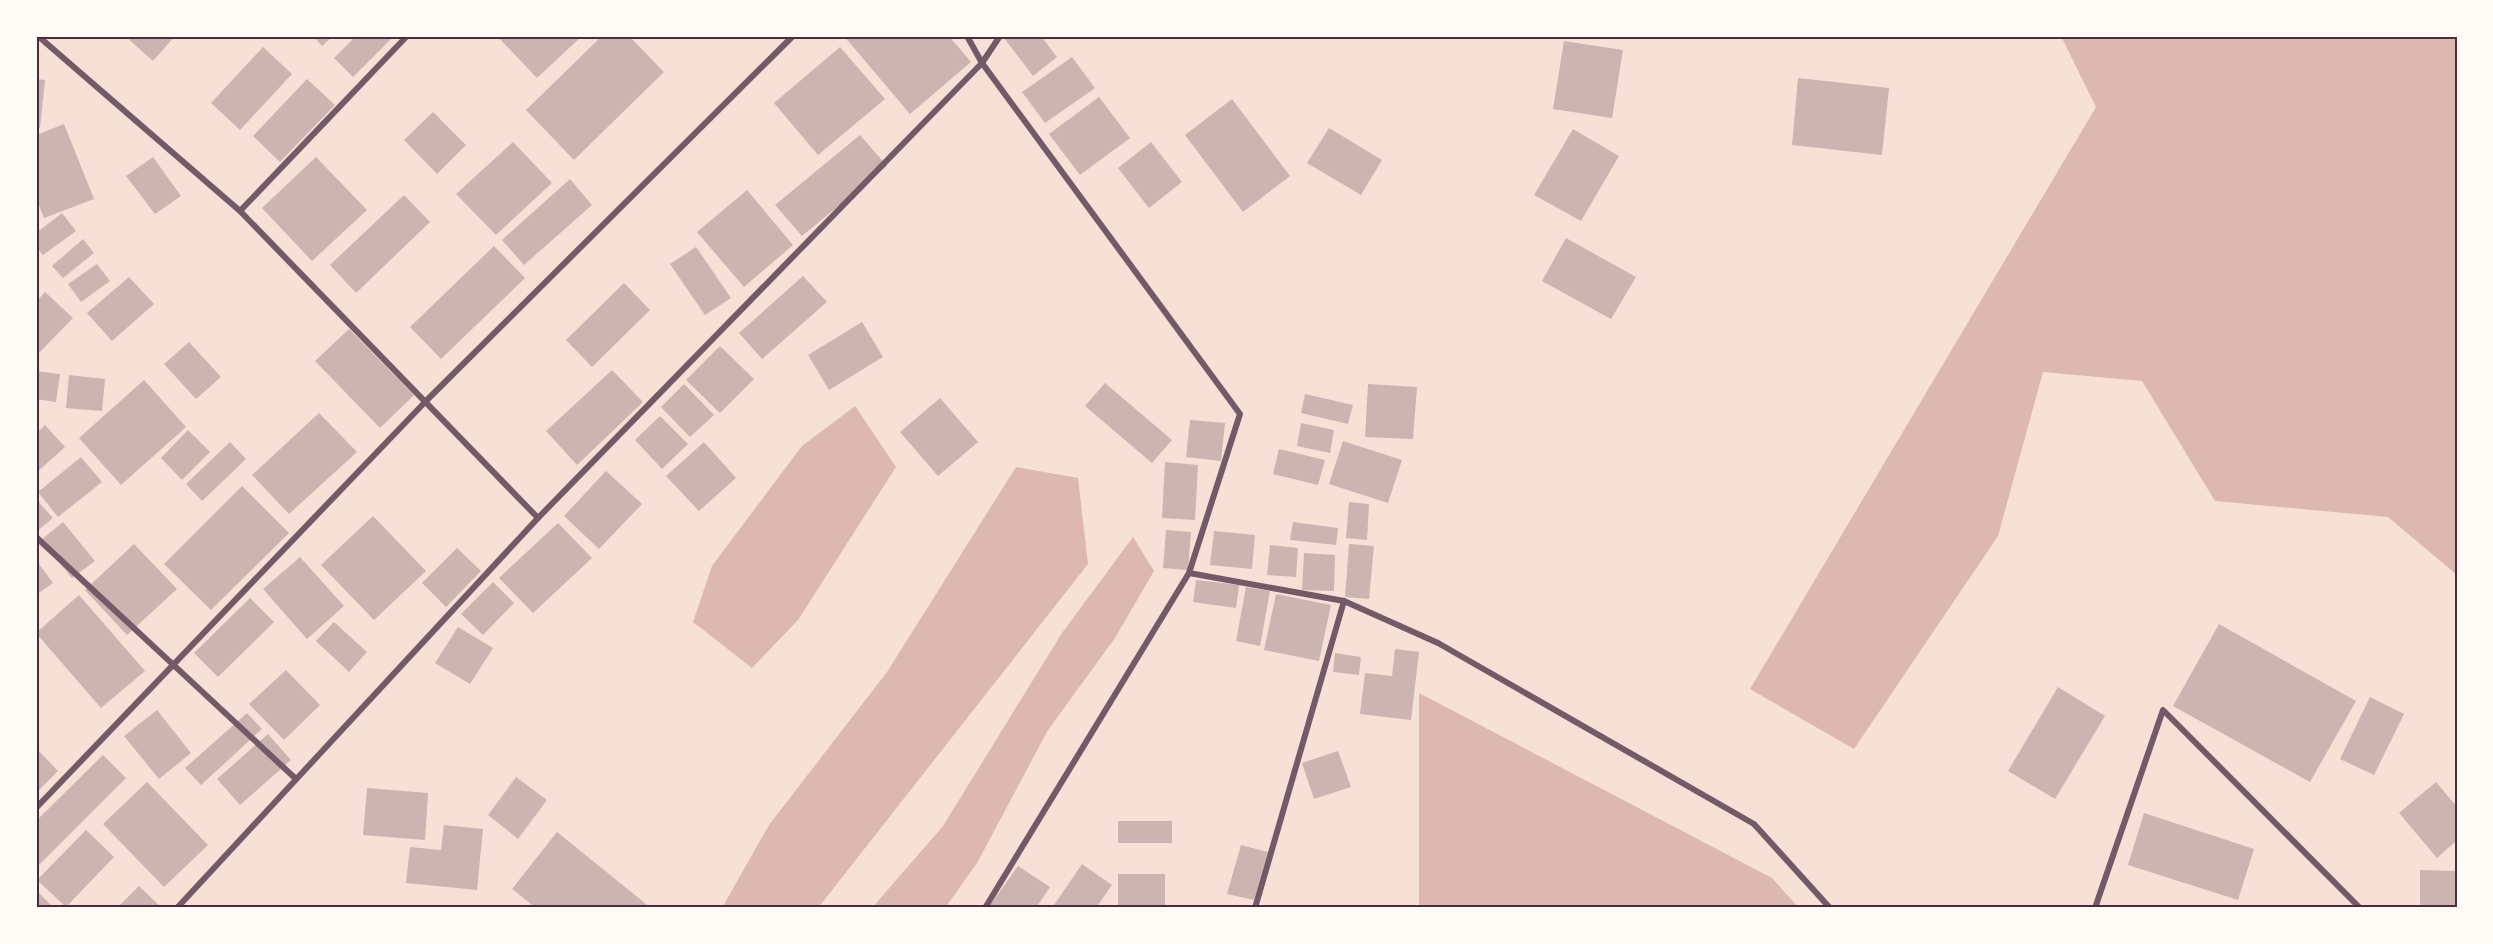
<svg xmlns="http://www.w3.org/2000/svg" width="2493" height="944" font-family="Raleway,sans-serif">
<rect width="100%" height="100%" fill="#f7e1d7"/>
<g fill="#dcb8b0">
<polygon points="2061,36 2457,36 2457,575 2388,517 2215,501 2142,381 2043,372 1998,536 1854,749 1750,689 2096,107"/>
<polygon points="855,406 896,467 798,620 752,668 693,622 712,566 802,446"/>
<polygon points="1016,467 1078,478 1088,564 818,908 722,908 769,825 887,672"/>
<polygon points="1133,537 1154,571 1115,638 1048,730 977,863 945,908 872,908 943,826 1062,633"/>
<polygon points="1419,693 1772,878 1799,908 1419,908"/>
</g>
<g fill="#ccb4b1">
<polygon points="125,36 175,36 153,61"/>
<polygon points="313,36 333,36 322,46"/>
<polygon points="356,36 394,36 353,77 334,58"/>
<polygon points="497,36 582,36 537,78"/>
<polygon points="602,36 629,36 664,72 574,160 526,110"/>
<polygon points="844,36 949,36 971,62 910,114"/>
<polygon points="1007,36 1041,36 1057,57 1033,76 1004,38"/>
<polygon points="1564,41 1623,50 1612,118 1553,109"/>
<polygon points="263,47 292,74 240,130 211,103"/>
<polygon points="840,47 885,99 818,155 774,103"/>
<polygon points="1072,57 1095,88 1045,123 1022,92"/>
<polygon points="1798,78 1889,88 1882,155 1792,145"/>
<polygon points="36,79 45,80 40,128 36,128"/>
<polygon points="307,79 335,105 280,162 253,136"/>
<polygon points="1099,97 1130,138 1080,175 1049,134"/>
<polygon points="1232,99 1290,176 1243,212 1185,135"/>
<polygon points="433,112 466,145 437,174 404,140"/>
<polygon points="64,124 94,199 44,218 36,198 36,135"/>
<polygon points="1329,128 1382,160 1361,195 1307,163"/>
<polygon points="1573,129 1619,156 1581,221 1534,195"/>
<polygon points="860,135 887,166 802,236 775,205"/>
<polygon points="513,142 552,183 496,235 456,194"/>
<polygon points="1151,142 1182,182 1149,208 1118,168"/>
<polygon points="153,157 181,196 155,214 126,176"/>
<polygon points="316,157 367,210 312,261 262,208"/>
<polygon points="570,179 592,205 524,265 502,240"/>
<polygon points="747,190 793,245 744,287 697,232"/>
<polygon points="404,195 430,222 356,293 330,265"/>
<polygon points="62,213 76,231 43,255 36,247 36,233"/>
<polygon points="1566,238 1636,277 1611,319 1542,281"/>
<polygon points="83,239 94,253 63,278 52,266"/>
<polygon points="494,246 525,278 441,359 410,327"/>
<polygon points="696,247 731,298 705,315 670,264"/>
<polygon points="97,264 110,281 81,302 68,284"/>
<polygon points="803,276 827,302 762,359 739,333"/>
<polygon points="129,277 154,304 112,341 87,313"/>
<polygon points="624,283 650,310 592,367 566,340"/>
<polygon points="45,292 73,318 38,354 36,352 36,302"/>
<polygon points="862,322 883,357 829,390 808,355"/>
<polygon points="349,329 414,395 380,428 315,361"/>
<polygon points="189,342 221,377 196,399 164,364"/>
<polygon points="720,346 754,379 720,413 686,380"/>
<polygon points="612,370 643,402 577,465 546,431"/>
<polygon points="36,371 60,374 56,402 36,399"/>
<polygon points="69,375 105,379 102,411 66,408"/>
<polygon points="144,380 186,427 121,485 79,438"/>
<polygon points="1105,383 1172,440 1152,463 1085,406"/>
<polygon points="684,384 714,415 690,437 661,407"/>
<polygon points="1368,384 1417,387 1413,439 1365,437"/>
<polygon points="1305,394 1353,405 1348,424 1301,413"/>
<polygon points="940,398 978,442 938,476 900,432"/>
<polygon points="319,413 357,452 289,514 252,475"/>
<polygon points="660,416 688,444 662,469 635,440"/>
<polygon points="1190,420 1225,423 1221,461 1186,457"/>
<polygon points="1301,423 1334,430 1330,453 1297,446"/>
<polygon points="45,425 65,447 36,473 36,434"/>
<polygon points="188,430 210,452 182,480 161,458"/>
<polygon points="1343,441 1402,460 1388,503 1329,484"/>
<polygon points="230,442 246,459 202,501 186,484"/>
<polygon points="704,442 736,478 699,511 666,476"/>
<polygon points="1279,449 1325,460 1318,485 1273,474"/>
<polygon points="81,457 102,482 58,517 38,492"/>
<polygon points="1165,462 1198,465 1195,520 1162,518"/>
<polygon points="606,471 642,504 599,549 564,516"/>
<polygon points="242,486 289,533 211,610 164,564"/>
<polygon points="36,499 53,518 37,531 36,529"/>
<polygon points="1349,502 1369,504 1367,540 1346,538"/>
<polygon points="373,516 426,571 374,620 321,565"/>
<polygon points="63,522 95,561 72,578 41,540"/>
<polygon points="1293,522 1338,528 1336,545 1290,540"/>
<polygon points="558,523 592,558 533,613 499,578"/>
<polygon points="1166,530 1191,532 1188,570 1163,568"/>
<polygon points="1214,531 1255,535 1252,569 1210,565"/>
<polygon points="134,544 177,589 127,635 85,590"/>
<polygon points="1349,544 1374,546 1369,599 1345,597"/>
<polygon points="1270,545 1298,548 1296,577 1267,575"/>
<polygon points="457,548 481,571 446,607 422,583"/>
<polygon points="1304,553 1335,555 1334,591 1302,590"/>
<polygon points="300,557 344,606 307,639 263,589"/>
<polygon points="36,560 53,583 36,595"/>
<polygon points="1196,580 1239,585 1236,608 1193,602"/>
<polygon points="493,582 514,603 483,635 461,614"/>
<polygon points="1246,587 1270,591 1260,646 1236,641"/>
<polygon points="1276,594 1331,605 1319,661 1264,650"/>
<polygon points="79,595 145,671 101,708 36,633"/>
<polygon points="250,598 274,622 218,677 194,653"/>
<polygon points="334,622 367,652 349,672 316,641"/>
<polygon points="2219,624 2356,701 2310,782 2173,706"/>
<polygon points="458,627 493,648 470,684 435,663"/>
<polygon points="1395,649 1419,652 1411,720 1360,714 1365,673 1392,676"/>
<polygon points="1335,653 1361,657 1359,675 1333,672"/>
<polygon points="286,670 320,705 284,740 249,704"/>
<polygon points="2058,687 2105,716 2055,799 2008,771"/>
<polygon points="2370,697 2404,714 2374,775 2340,759"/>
<polygon points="157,710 191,753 159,779 124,736"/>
<polygon points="247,713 262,729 201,785 185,768"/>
<polygon points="268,734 291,760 240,805 217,779"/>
<polygon points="36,748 58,771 36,793"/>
<polygon points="1338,751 1351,787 1314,799 1302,763"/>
<polygon points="103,755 126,778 38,866 36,821"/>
<polygon points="516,777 547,800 518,839 488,815"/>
<polygon points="147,782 208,845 164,887 103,824"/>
<polygon points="2436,782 2457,807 2457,840 2437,858 2399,813"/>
<polygon points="367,788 428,793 425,840 363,835"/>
<polygon points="2144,813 2254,849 2238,900 2128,865"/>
<rect x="1118" y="821" width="54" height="22"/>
<polygon points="444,825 483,829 477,890 406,883 410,847 441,850"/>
<polygon points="86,830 114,857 66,907 37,880"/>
<polygon points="557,832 651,908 536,908 512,889"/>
<polygon points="1241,845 1268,852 1254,900 1227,894"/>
<polygon points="1082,864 1112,885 1096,908 1052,908"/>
<polygon points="1018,866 1050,887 1036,908 988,908"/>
<polygon points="2420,870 2457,871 2457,908 2420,908"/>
<rect x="1118" y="874" width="47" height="34"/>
<polygon points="139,886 162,908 117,908"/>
<polygon points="36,890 54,908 36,908"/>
</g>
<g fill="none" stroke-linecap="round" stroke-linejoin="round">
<g stroke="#755966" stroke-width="6">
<polyline points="38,36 240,211 538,518"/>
<polyline points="967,36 982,63 1240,414 1189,573"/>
<polyline points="240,211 407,36"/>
<polyline points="36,537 296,779"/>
<polyline points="36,808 427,400 793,36"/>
<polyline points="177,908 538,518 982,63 1000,36"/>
<polyline points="985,908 1189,573 1344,601 1438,643 1754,824 1830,908"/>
<polyline points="1255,908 1344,601"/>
<polyline points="2095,908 2163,710 2360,908"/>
</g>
</g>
<rect width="2493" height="944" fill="none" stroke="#fffaf5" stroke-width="75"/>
<rect x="38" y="38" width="2418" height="868" fill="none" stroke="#4a2c40" stroke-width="2"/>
</svg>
